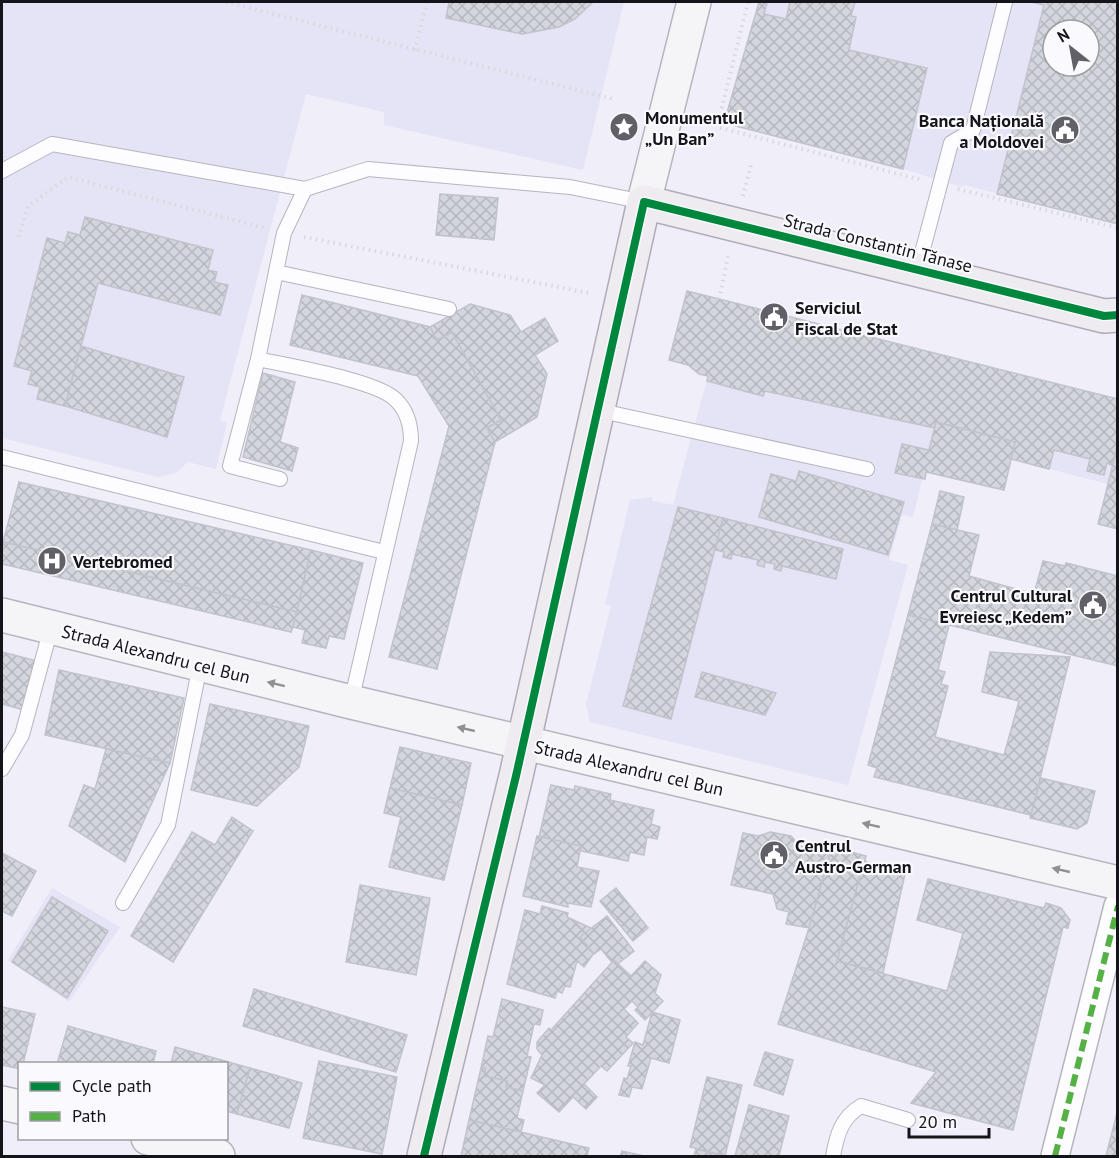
<svg xmlns="http://www.w3.org/2000/svg" width="1119" height="1158" font-family="'PT Sans',sans-serif">
<defs>
<pattern id="building-cross-hatch" width="8" height="8" patternUnits="userSpaceOnUse" patternTransform="scale(1.5)"><rect width="8" height="8" fill="#d4d6de"/><path d="M0 0l8 8M0 8l8-8" fill="none" stroke="#b5b7be"/></pattern>
</defs>
<rect width="100%" height="100%" fill="#efeef9"/>
<g fill="#e5e3f6" fill-rule="evenodd">
<polygon points="2,2 624,2 583,170 384,125 384,112 306,94 220,420 227,423 216,469 188,462 176,473 158,477 2,438"/>
<path d="M 759,2 L 1117,2 L 1117,224 L 964,185 L 962,187 L 903,169 L 724,123 ZM 1053,30 L 1089,30 L 1089,66 L 1053,66 Z"/>
<polygon points="708,296 1117,399 1117,444 1108,484 1011,459 936,423 913,517 902,515 889,560 908,565 848,785 590,722 586,704 611,606 605,604 630,500 652,497 653,501 673,505 708,376 688,365"/>
<polygon points="52,888 120,927 69,1002 8,960"/>
</g>
<g fill="url(#building-cross-hatch)" stroke="#c1c3cc" stroke-width="1.5" fill-rule="evenodd">
<polygon points="449,2 593,2 575,19 559,27 522,34 446,18"/>
<polygon points="759,2 767,3 764,14 786,19 790,2 855,2 851,16 856,17 849,50 927,68 903,169 724,123"/>
<path d="M 1031,2 L 1118,2 L 1118,224 L 997,194 L 1044,5 ZM 1053,30 L 1089,30 L 1089,66 L 1053,66 Z"/>
<polygon points="440,194 498,198 494,240 436,235"/>
<polygon points="85,217 213,250 208,270 217,272 214,282 228,285 220,315 98,283 65,406 37,399 40,387 28,384 32,371 14,366 47,238 65,243 68,232 80,235"/>
<polygon points="687,291 1118,399 1118,444 1112,465 1107,463 1104,475 1087,471 1090,459 1054,450 1049,469 1011,459 1015,442 936,422 935,428 765,391 763,396 707,381 708,376 699,374 688,365 669,360"/>
<polygon points="302,295 430,327 437,340 452,332 501,420 487,428 495,442 437,669 389,657 449,426 418,376 290,345"/>
<polygon points="470,304 510,315 521,332 545,318 558,341 535,355 547,374 537,417 495,442 487,428 501,420 452,332 437,340 430,327"/>
<polygon points="81,346 184,377 167,437 65,406"/>
<polygon points="263,373 295,382 280,442 298,448 292,471 243,457"/>
<polygon points="936,422 1015,442 1004,490 926,472 925,479 895,473 902,444 929,450"/>
<polygon points="1118,444 1118,529 1098,524"/>
<polygon points="799,471 904,502 888,555 759,517 771,474 796,481"/>
<polygon points="19,482 311,550 297,612 3,542"/>
<polygon points="940,491 964,497 957,530 932,524"/>
<polygon points="678,507 723,518 671,719 623,706"/>
<polygon points="723,518 843,549 836,579 782,566 781,571 774,569 775,564 765,562 764,567 757,565 758,560 732,554 731,559 723,557 724,552 715,550"/>
<polygon points="932,524 979,535 969,576 1034,594 1043,561 1065,566 1066,563 1118,576 1118,666 908,615"/>
<polygon points="3,542 297,612 293,627 291,632 2,564"/>
<polygon points="311,550 363,563 344,639 329,636 326,648 302,643 305,630 293,627"/>
<polygon points="908,615 949,625 938,670 945,672 941,684 948,686 935,737 1004,755 1019,701 982,692 990,652 1070,657 1031,815 874,777 877,768 868,765"/>
<polygon points="2,652 37,661 24,710 2,704"/>
<polygon points="59,670 184,698 170,763 45,735"/>
<polygon points="702,672 776,693 765,715 695,697"/>
<polygon points="210,704 309,726 299,767 257,806 191,790"/>
<polygon points="400,747 471,763 462,805 390,788"/>
<polygon points="106,749 170,763 125,862 69,826 84,785 95,789"/>
<polygon points="1041,778 1095,791 1087,823 1077,829 1030,818"/>
<polygon points="551,785 574,790 575,786 611,794 610,800 654,810 651,824 660,827 657,839 647,837 644,855 630,852 628,861 581,851 581,846 539,837"/>
<polygon points="390,788 462,805 444,880 389,867 401,817 384,813"/>
<polygon points="232,817 253,831 173,962 131,936 192,832 215,845"/>
<polygon points="770,832 791,836 800,846 830,853 809,928 786,924 789,912 777,909 773,894 731,885 743,833 758,836"/>
<polygon points="537,836 581,846 577,867 599,871 591,907 568,903 568,907 523,896"/>
<polygon points="832,847 866,856 837,961 947,991 963,933 917,920 928,879 1044,908 1046,903 1061,908 1070,920 1068,928 1063,927 1013,1130 911,1103 936,1072 778,1024 809,928"/>
<polygon points="2,853 36,871 12,916 2,911"/>
<polygon points="864,861 905,874 883,973 837,961"/>
<polygon points="360,885 430,898 416,975 346,962"/>
<polygon points="616,888 648,928 633,941 600,901"/>
<polygon points="52,897 108,931 67,998 12,962"/>
<polygon points="542,906 568,913 567,917 591,928 602,942 584,967 577,961 570,987 565,986 562,993 557,991 555,998 507,984 525,910 540,914"/>
<polygon points="607,916 634,951 615,966 601,949 594,954 580,937"/>
<polygon points="614,960 631,976 645,961 661,975 655,993 663,1001 645,1020 635,1010 638,1007 632,1001 624,1009 638,1023 626,1037 633,1043 607,1071 601,1066 584,1084 597,1097 586,1109 573,1097 559,1112 537,1093 545,1085 531,1078 542,1055 537,1049 537,1042 549,1028 551,1030"/>
<polygon points="254,989 407,1035 396,1072 243,1026"/>
<polygon points="502,999 543,1010 540,1025 534,1024 527,1056 531,1057 523,1091 506,1087 507,1081 484,1076 485,1068 481,1068 488,1036 493,1037"/>
<polygon points="2,1007 35,1014 23,1064 20,1064 20,1069 2,1065"/>
<polygon points="652,1012 680,1020 669,1063 651,1058 642,1089 632,1087 629,1097 619,1095 624,1078 627,1079 631,1066 628,1066 635,1042 643,1045"/>
<polygon points="68,1026 156,1051 153,1064 57,1064"/>
<polygon points="175,1047 250,1068 237,1114 226,1111 226,1064 171,1064"/>
<polygon points="765,1052 793,1060 783,1095 754,1085"/>
<polygon points="319,1061 397,1077 382,1154 303,1138"/>
<polygon points="250,1068 302,1083 289,1128 237,1114"/>
<polygon points="481,1068 485,1068 484,1076 507,1081 506,1087 523,1091 517,1118 524,1120 521,1132 469,1120"/>
<polygon points="707,1077 742,1085 725,1156 690,1147"/>
<polygon points="749,1105 789,1116 779,1156 735,1156"/>
<polygon points="1118,1109 1118,1156 1106,1156"/>
<polygon points="469,1120 589,1148 587,1156 461,1156"/>
<polygon points="696,1149 720,1155 719,1156 694,1156"/>
<polygon points="622,1151 644,1156 620,1156"/>
</g>
<g fill="none" stroke-linecap="round" stroke-linejoin="round">
<g stroke="#b6b5be" stroke-width="16">
<g id="lane">
<polyline points="2,171 52,144 305,189"/>
<polyline points="918,268 951,143 973,130 1005,2"/>
<polyline points="276,272 449,309"/>
<polyline points="258,359 230,466 280,479"/>
<polyline points="597,410 867,469"/>
<polyline points="2,457 384,552"/>
<path d="M 351,702 L 411,441 C 411,425 407,410 395,399 C 375,380 288,366 258,359 L 284,233 L 305,189 L 368,169 L 570,187 L 644,202"/>
<polyline points="2,769 22,735 51,628"/>
<polyline points="123,903 168,825 200,665"/>
<path d="M 833,1156 C 837,1135 841,1118 861,1106 L 908,1120"/>
</g>
</g>
<g stroke="#b6b5be" stroke-width="30">
<polyline id="street" points="1055,1156 1118,906"/>
</g>
<g stroke="#b6b5be" stroke-width="36">
<g id="secondary">
<polyline points="644,202 694,2"/>
<polyline points="2,615 351,702 1118,883"/>
<polyline points="2,1103 20,1107"/>
<polyline points="148,1138 218,1156"/>
</g>
</g>
<g stroke="#b1abb9" stroke-width="36">
<polyline id="primary" points="424,1156 516,776 644,202 1104,316 1118,315"/>
</g>
<g stroke="#d9d9db" stroke-width="4" stroke-dasharray="1.5 4.5" stroke-linecap="butt">
<polyline points="226,2 613,99"/>
<polyline points="748,2 717,127 922,180"/>
<polyline points="415,50 427,2"/>
<polyline points="958,189 1118,228"/>
<polyline points="743,196 751,165"/>
<polyline points="19,237 28,206 68,177 265,228"/>
<polyline points="304,237 589,293"/>
<polyline points="719,299 729,252"/>
</g>
<use href="#lane" stroke="#fdfcfe" stroke-width="14"/>
<use href="#street" stroke="#fdfcfe" stroke-width="27"/>
<use href="#secondary" stroke="#f5f4f7" stroke-width="33"/>
<use href="#primary" stroke="#eeebf1" stroke-width="33"/>
<polyline stroke="#55b145" stroke-width="6" stroke-dasharray="12 6" stroke-linecap="butt" points="1055,1156 1118,906"/>
<g stroke="#f9f9fe" stroke-width="11">
<polyline id="cycleway" points="424,1156 516,776 644,202 1104,316 1118,315"/>
</g>
<use href="#cycleway" stroke="#00873e" stroke-width="8"/>
</g>
<defs><path id="oneway-solid" d="M-6-.8H1V-3.2L6.5 0L1 3.2V.8H-6Z" transform="scale(1.5)"/></defs>
<g fill="#908f94">
<use href="#oneway-solid" transform="translate(276 684) rotate(-166)"/>
<use href="#oneway-solid" transform="translate(466 729) rotate(-167)"/>
<use href="#oneway-solid" transform="translate(871 825) rotate(-167)"/>
<use href="#oneway-solid" transform="translate(1061 870) rotate(-167)"/>
</g>
<defs>
<g id="sight-disc" transform="scale(1.5)"><circle r="9.5" fill="#616069" stroke="#f9f9fe"/><path d="M0-6L1.8-2.2L6-1.7L2.9 1.2L3.7 5.4L0 3.3L-3.7 5.4L-2.9 1.2L-6-1.7L-1.8-2.2Z" fill="#fff"/></g>
<g id="civic-disc" transform="scale(1.5)"><circle r="9.5" fill="#616069" stroke="#f9f9fe"/><path d="M-.6-6.5H3V-4.5H.6V-3L4-1V1h2V6H-6V1h2V-1L-.6-3ZM-1.2 2.5V6h2.4V2.5Z" fill="#fff"/></g>
<g id="hospital-disc" transform="scale(1.5)"><circle r="9.5" fill="#616069" stroke="#f9f9fe"/><path d="M-5-5h3v3.5h4V-5h3V5h-3V1.5h-4V5h-3Z" fill="#fff"/></g>
</defs>
<g fill-rule="evenodd">
<use href="#sight-disc" x="624" y="127"/>
<use href="#civic-disc" x="1065" y="130"/>
<use href="#civic-disc" x="774" y="317"/>
<use href="#hospital-disc" x="52" y="561"/>
<use href="#civic-disc" x="1093" y="605"/>
<use href="#civic-disc" x="774" y="855"/>
</g>
<g text-anchor="middle" dominant-baseline="central" stroke-width="4.5" stroke-linejoin="round" paint-order="stroke">
<g font-size="18" font-weight="bold" fill="#14141b" stroke="#f9f9fe" text-anchor="start">
<text x="645" y="117">Monumentul<tspan x="645" dy="21">„Un Ban”</tspan></text>
<text x="1044" y="120" text-anchor="end">Banca Națională<tspan x="1044" dy="21">a Moldovei</tspan></text>
<text x="795" y="307">Serviciul<tspan x="795" dy="21">Fiscal de Stat</tspan></text>
<text x="73" y="561">Vertebromed</text>
<text x="1072" y="595" text-anchor="end">Centrul Cultural<tspan x="1072" dy="21">Evreiesc „Kedem”</tspan></text>
<text x="795" y="845">Centrul<tspan x="795" dy="21">Austro-German</tspan></text>
</g>
<g font-size="18" fill="#14141b" stroke="#f9f9fe">
<text transform="translate(878 243) rotate(14)">Strada Constantin Tănase</text>
<text transform="translate(156 654) rotate(14)">Strada Alexandru cel Bun</text>
<text transform="translate(629 768) rotate(13)">Strada Alexandru cel Bun</text>
</g>
</g>
<rect width="1119" height="1158" fill="none" stroke="#14141b" stroke-width="6"/>
<rect x="18" y="1062" width="210" height="78" fill="#f9f9fe" stroke="#9d9da3" stroke-width="1.5"/>
<rect x="30" y="1082" width="30" height="9" fill="#00873e" stroke="#9d9da3" stroke-width="1.5"/>
<text x="72" y="1092" font-size="18" fill="#14141b">Cycle path</text>
<rect x="30" y="1112" width="30" height="9" fill="#55b145" stroke="#9d9da3" stroke-width="1.5"/>
<text x="72" y="1122" font-size="18" fill="#14141b">Path</text>
<g transform="translate(1071 48) rotate(329)"><circle r="28" fill="#f9f9fe" stroke="#9d9da3" stroke-width="1.5"/>
<path d="M0-4.5L10 22L0 15L-10 22Z" fill="#616069"/>
<text y="-9" font-size="16" font-weight="bold" text-anchor="middle" fill="#14141b">N</text>
</g>
<path d="M909 1128v9h80v-9" fill="none" stroke="#14141b" stroke-width="3"/>
<text x="918" y="1128" font-size="18" fill="#14141b" stroke="#f9f9fe" stroke-width="4.5" paint-order="stroke">20 m</text>
</svg>
